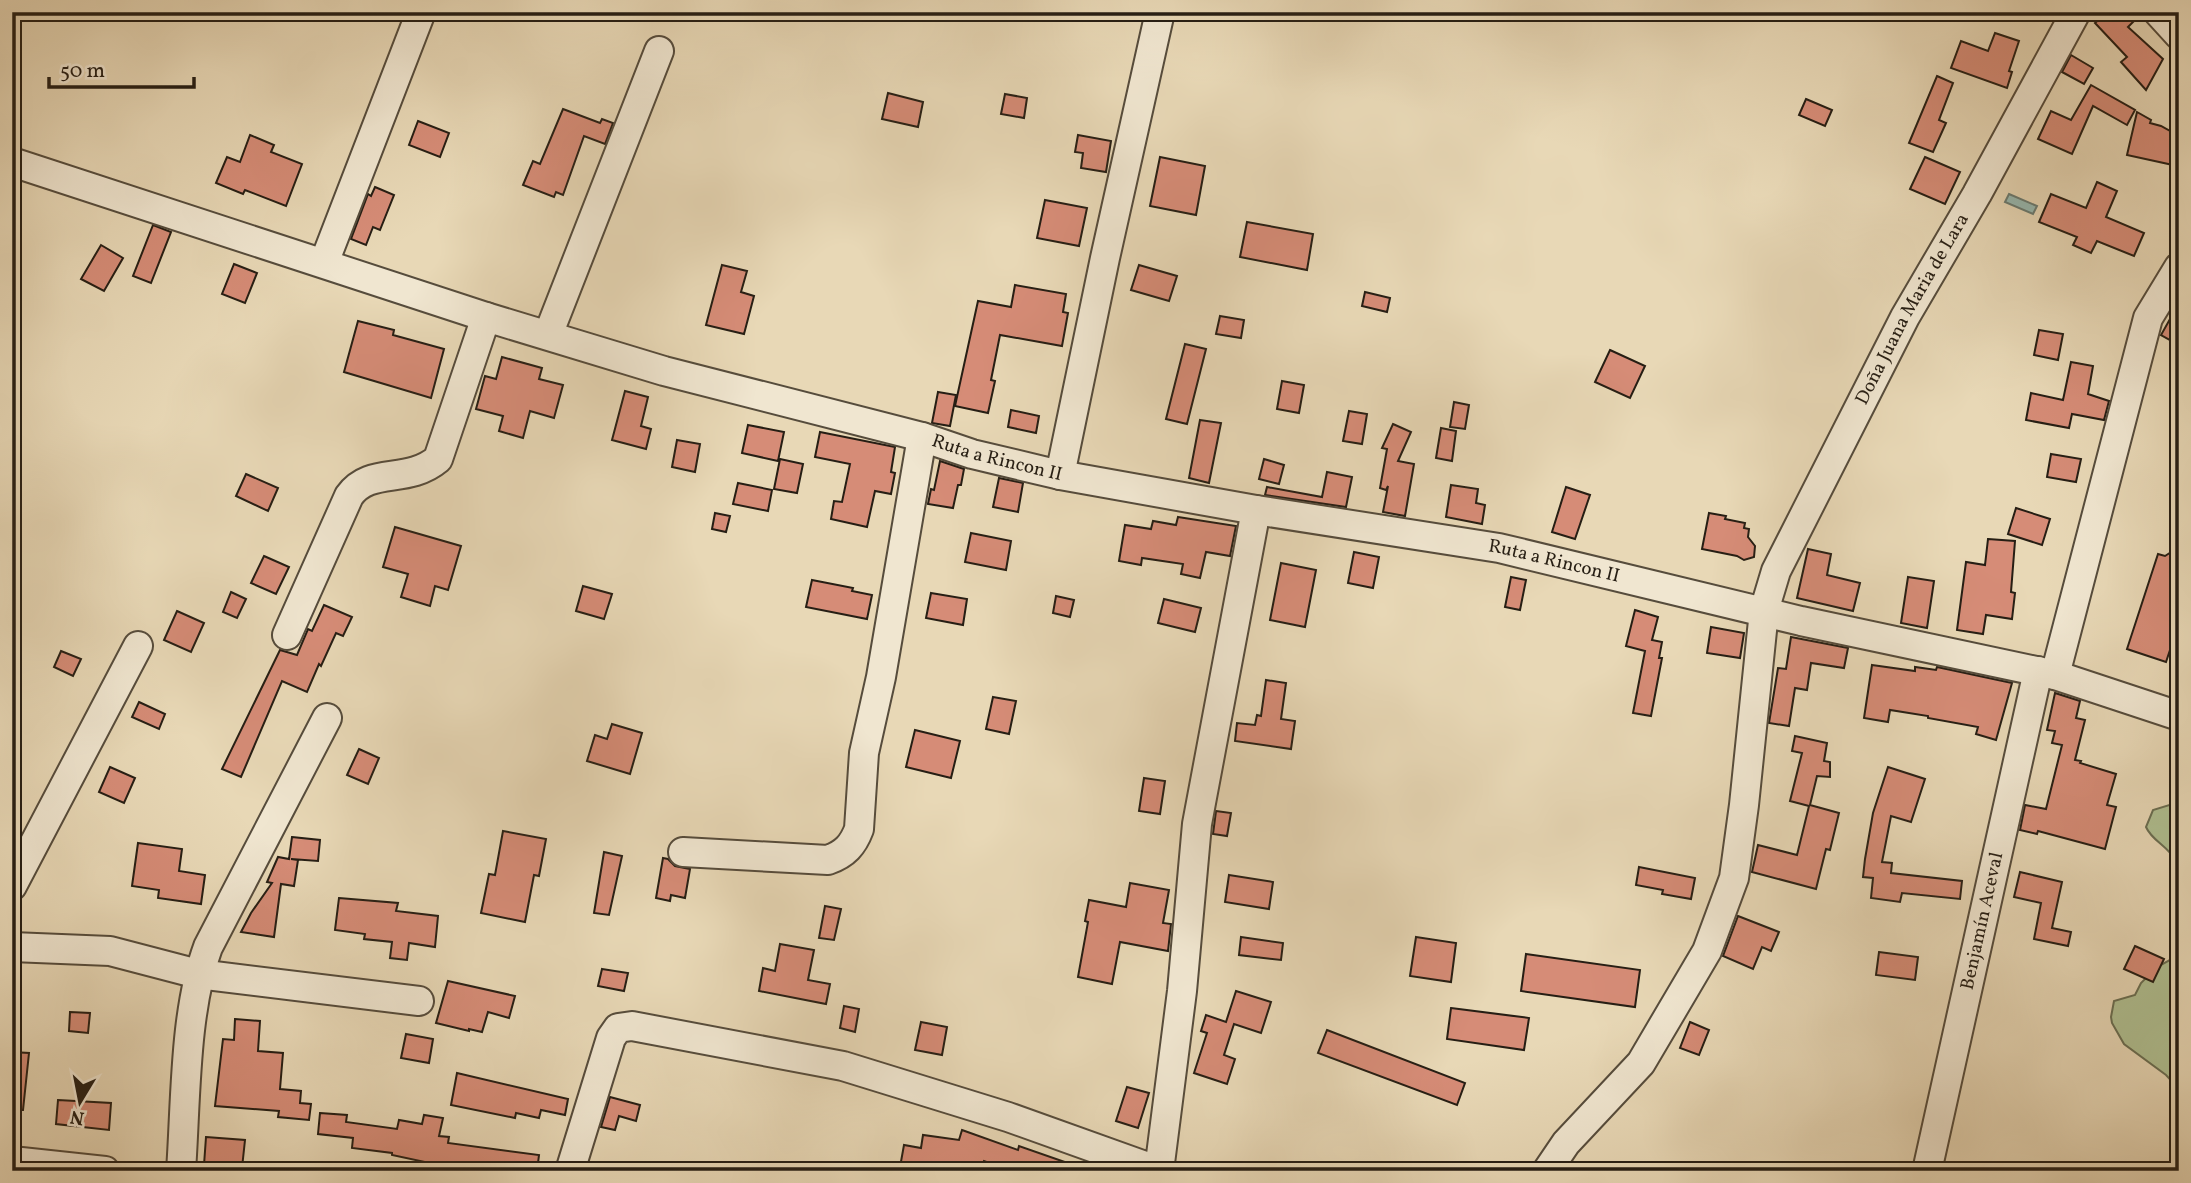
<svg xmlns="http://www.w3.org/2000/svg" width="2191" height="1183" font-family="Vollkorn,serif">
<rect width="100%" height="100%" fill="#e8d8b6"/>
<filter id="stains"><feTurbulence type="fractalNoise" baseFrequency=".00286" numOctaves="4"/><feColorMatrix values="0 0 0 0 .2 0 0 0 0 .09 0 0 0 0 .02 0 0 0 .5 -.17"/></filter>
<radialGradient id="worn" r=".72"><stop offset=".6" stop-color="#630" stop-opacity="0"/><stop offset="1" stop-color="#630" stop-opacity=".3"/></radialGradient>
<g fill="#b0c092" stroke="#6b6f53" stroke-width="2">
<path d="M 2179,802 L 2179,920 C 2170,898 2182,876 2175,860 C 2168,846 2152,841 2146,827 L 2153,810 Z"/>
<polygon points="2179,955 2179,1089 2166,1075 2124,1044 2112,1023 2111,1017 2114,1001 2135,995 2141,983 2157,967"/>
</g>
<polygon fill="#97b9b1" stroke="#6a7b72" stroke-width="2" points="2009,194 2037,206 2033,214 2005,202"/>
<g fill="#d68c77" stroke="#261e14" stroke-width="2">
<polygon points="2107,12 2127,12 2135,20 2128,27 2163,59 2146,90 2121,62 2127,57 2095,23"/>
<polygon points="1995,33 2019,41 2009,71 2012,72 2007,88 1951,68 1961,41 1988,51"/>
<polygon points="2071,55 2093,68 2084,84 2062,72"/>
<polygon points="1937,76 1953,83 1939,120 1946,123 1933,152 1909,143"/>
<polygon points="2091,85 2135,110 2127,125 2093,106 2072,154 2038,139 2051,111 2071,120"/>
<polygon points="888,93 923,102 918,127 882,119"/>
<polygon points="1005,94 1027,98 1024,118 1001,114"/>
<polygon points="1806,99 1832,110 1825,126 1799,115"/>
<polygon points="563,109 600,123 602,119 613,123 605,144 584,136 563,195 556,192 554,197 523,185 533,161 540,164"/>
<polygon points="2137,112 2151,120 2150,123 2161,126 2179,136 2173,165 2127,155"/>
<polygon points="418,121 449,133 440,157 409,145"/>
<polygon points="250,135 274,145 271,152 302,164 286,206 245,190 243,194 216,183 227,157 240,162"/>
<polygon points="1078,135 1111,141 1106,172 1081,168 1083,153 1075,152"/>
<polygon points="1160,157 1205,166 1196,215 1150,206"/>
<polygon points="1925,157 1960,172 1945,204 1910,189"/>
<polygon points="2097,182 2117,191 2106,217 2144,233 2134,256 2097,241 2091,253 2073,245 2077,237 2039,222 2051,194 2086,208"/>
<polygon points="375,187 394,195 380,230 373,227 366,245 351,239 368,194 371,196"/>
<polygon points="1045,200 1087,208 1079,246 1037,238"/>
<polygon points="1247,222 1313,234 1307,270 1240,257"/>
<polygon points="153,225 171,232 151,283 133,276"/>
<polygon points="101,245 123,258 104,291 81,279"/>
<polygon points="234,264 257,273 245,303 222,294"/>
<polygon points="722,265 747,271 741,292 754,296 744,334 706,325"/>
<polygon points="1139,265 1177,276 1169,301 1131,290"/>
<polygon points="1015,285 1066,294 1063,312 1068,313 1062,346 1000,335 991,380 995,381 988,413 955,406 978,301 1011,307"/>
<polygon points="1365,292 1390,298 1387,312 1362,306"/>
<polygon points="2179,303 2179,345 2161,335"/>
<polygon points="1220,316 1244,320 1241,338 1216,334"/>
<polygon points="358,321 394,330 393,335 444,349 431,398 344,372"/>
<polygon points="2039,330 2063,334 2058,360 2034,355"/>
<polygon points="1185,344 1206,349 1187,424 1166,419"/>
<polygon points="1610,350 1645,366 1630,398 1595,382"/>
<polygon points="502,357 542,368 539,379 563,385 554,418 530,411 523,438 499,431 503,416 476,409 485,376 496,379"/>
<polygon points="2071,362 2093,366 2088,394 2109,401 2104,420 2072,414 2069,428 2026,420 2031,393 2063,400"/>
<polygon points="1282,381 1304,385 1299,413 1277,409"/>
<polygon points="625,391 648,397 641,426 651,429 646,449 612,440"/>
<polygon points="938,392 956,395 950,426 932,423"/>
<polygon points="1454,402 1469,405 1465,429 1450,427"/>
<polygon points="1011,410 1039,416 1036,433 1008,427"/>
<polygon points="1349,411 1367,414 1362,444 1343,441"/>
<polygon points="1200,420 1221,423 1209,483 1189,478"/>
<polygon points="1393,424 1411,432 1398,461 1414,464 1405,516 1383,512 1388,486 1386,490 1380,488 1387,449 1382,448"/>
<polygon points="748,425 784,432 778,461 742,453"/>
<polygon points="1441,428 1456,431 1452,461 1436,458"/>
<polygon points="820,432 895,447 891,472 895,473 891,494 875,491 867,527 831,519 834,501 842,502 850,464 815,457"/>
<polygon points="677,440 700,444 695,472 672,467"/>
<polygon points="2051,454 2081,459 2076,482 2047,477"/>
<polygon points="780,459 803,464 797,493 774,489"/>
<polygon points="1264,459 1284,465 1279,484 1259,479"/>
<polygon points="940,461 964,469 961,485 958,485 953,508 928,504 931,489 934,490"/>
<polygon points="1327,472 1352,477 1346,507 1265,495 1267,487 1322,497"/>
<polygon points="246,474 278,488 268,511 236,496"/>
<polygon points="999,478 1023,483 1018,512 993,507"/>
<polygon points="738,483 772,490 768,511 733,504"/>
<polygon points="1451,485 1478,489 1476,503 1485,505 1482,524 1446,517"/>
<polygon points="1566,487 1590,495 1575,539 1552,532"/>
<polygon points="2016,508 2050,519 2042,545 2008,534"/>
<polygon points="715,513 730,516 726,532 712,529"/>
<polygon points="1709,513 1726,516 1725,519 1745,523 1744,528 1749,529 1748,537 1755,546 1754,557 1744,560 1737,556 1702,549"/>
<polygon points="1178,517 1236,526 1230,556 1206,552 1200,578 1181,574 1183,564 1142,558 1141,565 1119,561 1125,525 1151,529 1153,521 1176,525"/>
<polygon points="395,527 461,546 448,590 435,586 430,606 401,597 408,574 383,567"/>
<polygon points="971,533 1011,541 1006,570 965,562"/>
<polygon points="1988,539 2015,541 2011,592 2015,593 2012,619 1986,615 1983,634 1957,630 1966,562 1985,565"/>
<polygon points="2179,547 2179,623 2166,662 2127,649 2158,554 2165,556"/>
<polygon points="1808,549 1831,554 1827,575 1860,583 1853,611 1797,598"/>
<polygon points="1354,552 1379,557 1373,588 1348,583"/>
<polygon points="264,556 289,567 276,594 251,583"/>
<polygon points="1281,563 1316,570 1305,627 1270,620"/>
<polygon points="1511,577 1526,580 1520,610 1505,607"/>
<polygon points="1908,577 1934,581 1927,628 1901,623"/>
<polygon points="812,580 853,588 852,591 872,595 867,619 806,607"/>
<polygon points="583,586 612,594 604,619 576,611"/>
<polygon points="231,592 246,599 237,618 223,612"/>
<polygon points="931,593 967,599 963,625 926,618"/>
<polygon points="1056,596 1074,600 1070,617 1053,613"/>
<polygon points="1164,599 1201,608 1195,632 1158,623"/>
<polygon points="324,605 352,617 343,636 336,633 321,666 319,664 307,692 282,681 241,777 222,769 280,650 297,655 308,629 312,631"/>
<polygon points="1635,610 1658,617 1652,640 1662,642 1659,658 1662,658 1651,716 1633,713 1645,651 1626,646"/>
<polygon points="177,611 204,623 191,652 164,640"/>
<polygon points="1711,627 1744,633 1740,658 1707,653"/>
<polygon points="1791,637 1848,648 1844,668 1811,663 1807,690 1795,688 1789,726 1769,723 1778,668 1786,669"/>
<polygon points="61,651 81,659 73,676 54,667"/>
<polygon points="1872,665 1915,671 1915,667 1936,670 1937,667 2012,683 1996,740 1976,734 1978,727 1928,718 1928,716 1890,710 1888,722 1864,718"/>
<polygon points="1266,680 1286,683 1281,719 1295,721 1291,749 1235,741 1237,723 1255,725 1257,715 1261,716"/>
<polygon points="2055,693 2080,701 2076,718 2085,720 2075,760 2081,761 2080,763 2116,774 2107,805 2116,807 2105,849 2038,831 2037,834 2020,830 2025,805 2046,809 2062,745 2052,743 2055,731 2047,730"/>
<polygon points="993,697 1016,701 1009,734 986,729"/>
<polygon points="139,702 165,714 159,729 132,717"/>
<polygon points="612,724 642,733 630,774 587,761 595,735 607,739"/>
<polygon points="915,730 960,741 951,778 906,767"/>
<polygon points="1795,736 1827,743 1824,761 1830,762 1830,777 1817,776 1810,805 1839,813 1830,850 1826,849 1816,889 1752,872 1758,845 1797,855 1809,806 1790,801 1802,753 1792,751"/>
<polygon points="359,749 379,758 368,784 347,775"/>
<polygon points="110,767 135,778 124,803 99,792"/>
<polygon points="1888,767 1925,779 1911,822 1891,816 1882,862 1892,863 1891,873 1962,881 1960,899 1902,893 1900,902 1871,898 1873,878 1863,877 1865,859 1873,813"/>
<polygon points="1144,778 1165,781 1160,814 1139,811"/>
<polygon points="1216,811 1231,813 1227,836 1213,834"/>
<polygon points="503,831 546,839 539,876 534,875 525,922 481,913 489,874 495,875"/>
<polygon points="292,837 320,840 318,861 291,859 298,860 294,886 281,884 274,937 241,932 251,913 272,883 267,882 278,857 289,859"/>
<polygon points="138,843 182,849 179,871 205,875 201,904 158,898 159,890 132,886"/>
<polygon points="604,852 622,856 609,915 594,913"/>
<polygon points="663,858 668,859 675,866 690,869 685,898 671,895 670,901 656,898"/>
<polygon points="1639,867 1695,878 1691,899 1662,894 1663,890 1636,885"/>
<polygon points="2020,872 2062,882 2052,928 2071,932 2068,946 2034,939 2041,903 2014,897"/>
<polygon points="1229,875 1273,882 1269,909 1225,902"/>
<polygon points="1130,883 1169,890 1163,923 1171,924 1168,951 1120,942 1112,984 1078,977 1088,922 1085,921 1089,900 1126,907"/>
<polygon points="339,898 398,903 396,911 438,916 435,947 409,943 407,960 390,958 392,942 364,939 365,934 335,930"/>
<polygon points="825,906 841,909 834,940 819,938"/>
<polygon points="1738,916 1779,932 1771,951 1762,947 1753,969 1723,956"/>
<polygon points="1241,937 1283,943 1281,960 1239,955"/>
<polygon points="1416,937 1456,943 1451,982 1410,976"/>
<polygon points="780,944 814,950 808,980 830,984 826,1004 759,991 763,968 775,971"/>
<polygon points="2135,946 2164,959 2153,982 2124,969"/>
<polygon points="1879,952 1918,957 1915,980 1876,975"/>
<polygon points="1526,954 1640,970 1635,1007 1521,991"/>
<polygon points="602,969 628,973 624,991 598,986"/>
<polygon points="448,981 515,996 509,1018 488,1012 482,1032 469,1029 469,1031 436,1023"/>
<polygon points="1236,991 1271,1002 1261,1033 1234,1024 1224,1055 1235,1059 1227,1084 1194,1073 1207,1033 1201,1031 1206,1015 1226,1022"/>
<polygon points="844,1006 859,1009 855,1032 840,1028"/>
<polygon points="1451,1008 1529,1018 1524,1050 1447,1039"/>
<polygon points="70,1012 90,1013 88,1033 69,1031"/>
<polygon points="235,1019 260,1021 258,1051 283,1053 280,1089 301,1091 300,1103 311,1104 309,1120 278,1117 279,1111 215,1106 223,1039 234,1040"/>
<polygon points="921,1022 947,1027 942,1055 915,1050"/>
<polygon points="1690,1022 1709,1030 1699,1055 1680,1048"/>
<polygon points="1327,1030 1465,1083 1457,1105 1318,1053"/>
<polygon points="406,1034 433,1039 429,1063 401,1058"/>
<polygon points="12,1052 29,1053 23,1110 12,1110"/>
<polygon points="457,1073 568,1099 565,1115 541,1110 539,1118 516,1113 515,1118 451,1105"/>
<polygon points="1127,1087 1149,1093 1138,1128 1116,1121"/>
<polygon points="610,1097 640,1105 636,1121 619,1116 615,1130 601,1127"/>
<polygon points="58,1100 111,1103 109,1130 56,1124"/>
<polygon points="320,1113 347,1115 346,1122 397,1129 399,1120 422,1124 424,1115 443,1118 439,1136 449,1137 448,1143 539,1155 537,1171 424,1171 425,1162 392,1155 392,1153 352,1148 353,1138 318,1134"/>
<polygon points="962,1130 1018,1150 1019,1146 1082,1168 1082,1171 1012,1171 984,1161 981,1171 957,1171 940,1165 939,1171 900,1167 904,1145 921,1148 923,1135 959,1140"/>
<polygon points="206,1137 245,1140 242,1168 204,1165"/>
</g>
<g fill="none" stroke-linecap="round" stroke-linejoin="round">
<g stroke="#564c3c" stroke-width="32">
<g id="minor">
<polyline points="2158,12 2179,35"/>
<path id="s1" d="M 12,162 L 486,317 L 664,371 L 922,437 L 972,454 L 1060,475 L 1256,510 L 1499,548 L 1801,621 L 2055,675 L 2179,716"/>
<polyline points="324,263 421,12"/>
<polyline points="548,335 659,51"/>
<polyline points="1060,475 1105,258 1160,12"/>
<path d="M 287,635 L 349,496 C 370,466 407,485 438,459 L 486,317"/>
<polyline points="2055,675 2148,318 2179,267"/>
<path d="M 683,852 L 828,860 C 845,854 853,845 859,829 L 864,753 L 881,677 L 922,437"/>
<polyline points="12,886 138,646"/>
<polyline points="12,947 110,951 198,974 419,1001"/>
<polyline points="12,1161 105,1171"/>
<path d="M 181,1171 C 186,1101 184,1012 208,947 L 327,718"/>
<polyline points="570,1171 611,1038 618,1028 632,1026 843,1066 1008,1117 1159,1171 1182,991 1197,824 1256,510"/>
<path id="s2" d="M 1547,1171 L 1566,1143 L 1641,1063 L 1707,951 L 1734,878 L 1744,805 L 1764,611 L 1776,571 L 1905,317 L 1977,194 L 2076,12"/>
<path id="s3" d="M 1927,1171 L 2038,671"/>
</g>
</g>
<use href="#minor" stroke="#f0e6d0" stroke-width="28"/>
</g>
<g text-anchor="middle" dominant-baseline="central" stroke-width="6" stroke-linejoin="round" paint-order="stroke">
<g font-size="19" fill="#261e14" stroke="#f0e6d0">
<text stroke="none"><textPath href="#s2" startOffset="957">Doña Juana Maria de Lara</textPath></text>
<text stroke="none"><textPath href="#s1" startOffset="1029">Ruta a Rincon II</textPath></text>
<text stroke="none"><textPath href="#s1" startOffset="1596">Ruta a Rincon II</textPath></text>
<text stroke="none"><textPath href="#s3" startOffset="256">Benjamín Aceval</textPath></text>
</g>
</g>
<rect width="2191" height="1183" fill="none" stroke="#e8d8b6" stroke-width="42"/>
<rect x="14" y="14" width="2163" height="1155" fill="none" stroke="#261e14" stroke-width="3.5"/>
<rect x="21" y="21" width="2149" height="1141" fill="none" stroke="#261e14" stroke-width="2"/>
<g transform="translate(80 1102) rotate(190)" stroke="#f0e6d0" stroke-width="5" paint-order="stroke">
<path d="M0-5L12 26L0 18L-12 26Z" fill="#261e14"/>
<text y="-10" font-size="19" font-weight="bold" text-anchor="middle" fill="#261e14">N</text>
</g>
<path d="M49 77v10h145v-10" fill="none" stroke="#261e14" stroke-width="3.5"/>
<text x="60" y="77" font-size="21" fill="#261e14" stroke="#f0e6d0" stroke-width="5" paint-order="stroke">50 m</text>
<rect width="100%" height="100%" filter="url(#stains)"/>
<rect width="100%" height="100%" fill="url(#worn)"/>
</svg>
